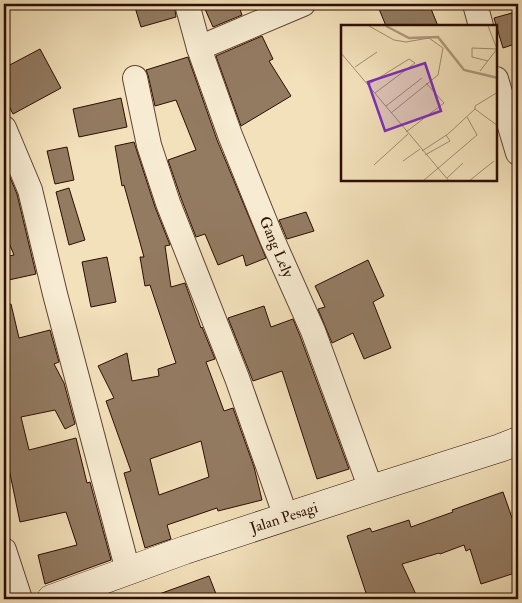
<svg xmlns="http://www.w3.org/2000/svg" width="522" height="603" font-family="'IM FELL Double Pica',serif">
<rect width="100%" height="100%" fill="#f3e1bb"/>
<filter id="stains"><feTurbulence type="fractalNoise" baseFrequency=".004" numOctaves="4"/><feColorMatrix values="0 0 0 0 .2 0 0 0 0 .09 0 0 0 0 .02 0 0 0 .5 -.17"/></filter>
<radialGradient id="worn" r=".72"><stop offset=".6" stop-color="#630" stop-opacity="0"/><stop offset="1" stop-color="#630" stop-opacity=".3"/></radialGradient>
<g fill="#937b62" stroke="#2c0d01" fill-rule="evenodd">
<polygon points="134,4 174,4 176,17 141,27"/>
<polygon points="201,4 238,4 242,15 213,27 205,9 203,9"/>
<polygon points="377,4 429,4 438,26 386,26"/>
<polygon points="512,13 518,33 518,43 503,48 494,18"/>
<polygon points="262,36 273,59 269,61 291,96 241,126 216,56"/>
<polygon points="40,49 61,88 13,114 4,96 4,68"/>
<polygon points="188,57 217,140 266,258 246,266 243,255 218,265 205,234 196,237 181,198 168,160 196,150 176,100 155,106 148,75 146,70"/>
<polygon points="121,98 127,127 79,137 73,109"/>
<path d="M 134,142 L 155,207 L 170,245 L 165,246 L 171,287 L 185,283 L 201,328 L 202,327 L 215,359 L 206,362 L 224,411 L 233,408 L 254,467 L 262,500 L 218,511 L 217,508 L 167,525 L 171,539 L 145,548 L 124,473 L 131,471 L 106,401 L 114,398 L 98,366 L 127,353 L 132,381 L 159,376 L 158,369 L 176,363 L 150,285 L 145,286 L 140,257 L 144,257 L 124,185 L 122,186 L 115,146 ZM 201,441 L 209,477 L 159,495 L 150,459 Z"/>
<polygon points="67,147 74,180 55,184 47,151"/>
<polygon points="4,163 17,194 36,274 4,281 4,257 14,255 4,231"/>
<polygon points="69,188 85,240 69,245 56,192"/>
<polygon points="306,212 314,231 287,239 279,220"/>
<polygon points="107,257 116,302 91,307 82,262"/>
<polygon points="368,260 384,296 373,302 391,348 364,359 353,333 332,343 318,309 325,307 315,286"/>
<polygon points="11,304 19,338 50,330 59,362 54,364 64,383 75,424 65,429 55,410 21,417 29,450 76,438 87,483 90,482 111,560 45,584 38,555 77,545 66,512 20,522 8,464 4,465 4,305"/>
<polygon points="264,306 271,327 293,319 300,336 349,469 317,479 282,371 253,381 228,318"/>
<polygon points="503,492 518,535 518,572 481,584 470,549 466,551 464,545 440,554 439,553 402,564 418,599 368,599 347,536 370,528 372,532 409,520 411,527 453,512 452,510"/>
<polygon points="209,576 218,599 151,599 151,597"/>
</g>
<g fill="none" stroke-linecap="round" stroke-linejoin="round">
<g stroke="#5e4230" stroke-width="26">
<g id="street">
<polyline points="187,4 199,48 230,135 272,239 313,331 371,489"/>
<polyline points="475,4 481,26"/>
<polyline points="199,48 303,4"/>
<polyline points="135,78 149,145 168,203 237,378 286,517"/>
<polyline points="496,79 518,153"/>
<polyline points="4,128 30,190 55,294 128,571"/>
<polyline points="4,550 20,599"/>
</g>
</g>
<g stroke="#2c0d01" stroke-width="29">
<polyline id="secondary" points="51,599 185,550 371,489 500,448 518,441"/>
</g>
<use href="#street" stroke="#f7ecd3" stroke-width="24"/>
<use href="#secondary" stroke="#f7ecd3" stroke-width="28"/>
</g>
<g text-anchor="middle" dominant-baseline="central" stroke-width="4" stroke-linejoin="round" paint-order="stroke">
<g font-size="15" fill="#2c0d01" stroke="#f7ecd3">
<text transform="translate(276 247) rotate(67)">Gang Lely</text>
<text transform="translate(284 518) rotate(-18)">Jalan Pesagi</text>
</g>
</g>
<g transform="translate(341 25)">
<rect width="156" height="156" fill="#f3e1bb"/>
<path fill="none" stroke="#af997c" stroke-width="2.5" d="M 45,1 L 68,13 L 97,12 L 123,45 L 157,53"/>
<path fill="none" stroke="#a38c71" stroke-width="1" d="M 28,1 L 53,15 L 65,17 L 88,13 L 102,23 L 97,50 L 50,88M 0,28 L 108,156M 147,36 L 131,32 L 131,23 L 156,24M 14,42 L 36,27M 139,46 L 156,24 L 147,1M 28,59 L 68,34 L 74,38 L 34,68M 45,81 L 81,53M 134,84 L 157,101M 65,107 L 103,78 L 85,58M 81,126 L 107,109 L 134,84 L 134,81 L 157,67M 84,130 L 109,116 L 105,110M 62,136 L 79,124M 33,140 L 67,109M 106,153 L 122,138M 82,156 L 136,110 L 126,92M 128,156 L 153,136"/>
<path fill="#7b2cbf" fill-opacity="0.15" stroke="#7b2cbf" stroke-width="2.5" d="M 84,38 L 100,86 L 44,106 L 27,57 Z"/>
<rect width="156" height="156" fill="none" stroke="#2c0d01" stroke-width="2.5"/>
</g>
<rect width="522" height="603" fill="none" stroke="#f3e1bb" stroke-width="20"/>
<rect x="5" y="5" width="512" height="593" fill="none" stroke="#2c0d01" stroke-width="2.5"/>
<rect x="10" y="10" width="502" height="583" fill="none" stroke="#2c0d01"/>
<rect width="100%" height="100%" filter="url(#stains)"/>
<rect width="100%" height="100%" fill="url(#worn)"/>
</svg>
